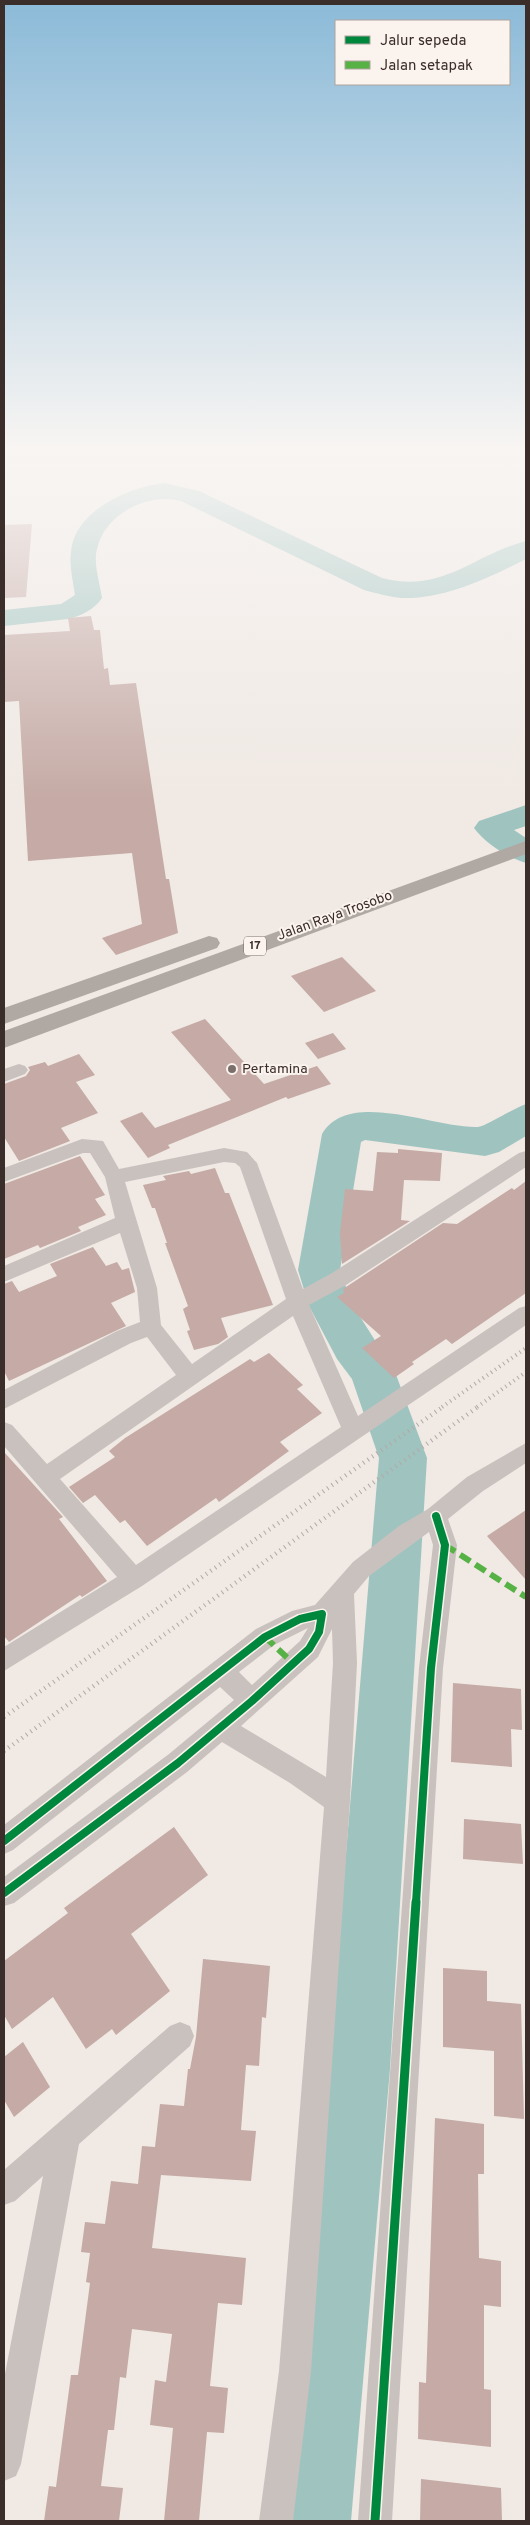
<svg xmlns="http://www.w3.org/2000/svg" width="530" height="2525" font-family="Overpass,sans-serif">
<rect width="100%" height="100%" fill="#f0e9e4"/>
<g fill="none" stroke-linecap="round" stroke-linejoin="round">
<g fill="#9fc4c0" fill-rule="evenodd">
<path d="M 164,483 L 199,491 L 382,578 C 443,594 474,554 526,541 L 526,559 C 488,578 446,599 402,598 C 389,597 376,593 364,590 L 181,501 C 149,492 105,513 97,549 C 93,564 100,583 102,598 C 95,609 81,616 68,619 L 4,626 L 4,610 L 61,604 L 75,595 C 73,581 69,566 71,552 C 74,511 129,487 164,483 Z"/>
<path d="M 526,805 L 526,826 L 514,830 L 526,838 L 526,863 C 508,858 485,843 474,828 L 479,821 Z"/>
<path d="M 526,1104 L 526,1136 L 499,1152 L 485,1156 L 365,1140 L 361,1142 L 340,1270 L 352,1304 L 395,1372 L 427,1458 L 390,2069 L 351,2521 L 279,2521 L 328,2069 L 379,1458 L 352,1379 L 337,1359 L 309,1306 L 298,1270 L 322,1134 C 349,1088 436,1129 478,1127 C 485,1127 514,1108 526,1104 Z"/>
</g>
</g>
<g fill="#c5aaa5">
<polygon points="32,524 26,597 4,598 4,525"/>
<polygon points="91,616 94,630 100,630 104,669 108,668 110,685 136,683 166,879 169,879 178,933 116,955 102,938 142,924 132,853 28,861 19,701 4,702 4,635 70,631 68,618"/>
<polygon points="342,957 376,991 324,1012 291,976"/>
<polygon points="205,1019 264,1084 317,1066 331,1084 288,1099 286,1097 168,1145 170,1148 148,1158 120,1121 142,1112 155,1128 231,1100 171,1032"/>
<polygon points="333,1033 346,1049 318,1059 305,1043"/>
<polygon points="79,1054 95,1075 76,1082 98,1113 61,1128 70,1141 19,1161 4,1137 4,1084 26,1076 30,1070 28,1067 45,1062 48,1066"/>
<polygon points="398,1149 442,1153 440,1181 404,1180 401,1220 410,1221 342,1264 340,1233 345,1189 373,1191 377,1152 398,1153"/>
<polygon points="80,1156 105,1195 95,1199 106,1215 78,1227 81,1231 40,1248 38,1245 4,1259 4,1184"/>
<polygon points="215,1168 225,1193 229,1193 273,1305 221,1318 228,1337 218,1344 194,1350 187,1331 190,1330 183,1309 188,1306 165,1243 167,1243 155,1208 152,1208 143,1185 166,1180 163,1176 189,1171 191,1174"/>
<polygon points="526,1181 526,1293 452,1344 446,1339 412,1362 414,1364 394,1378 362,1348 381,1336 337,1297 344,1293 343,1289 443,1223 457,1224 512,1188 514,1190"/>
<polygon points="93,1247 106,1266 117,1262 122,1270 129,1268 135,1292 111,1303 126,1326 9,1381 4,1371 4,1284 12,1281 19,1292 57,1276 50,1264"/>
<polygon points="269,1353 303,1385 297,1389 322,1413 280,1442 289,1451 219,1502 216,1498 147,1546 125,1520 120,1523 95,1495 83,1503 69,1487 115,1457 109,1451 125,1438 239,1366 250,1359 254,1362"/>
<polygon points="4,1452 63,1517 59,1519 107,1581 82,1597 80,1595 9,1642 4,1636"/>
<polygon points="526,1510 526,1580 487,1536"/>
<polygon points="453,1683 521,1689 522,1730 511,1729 512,1767 451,1762"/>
<polygon points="464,1819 521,1824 523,1864 463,1859"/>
<polygon points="174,1827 208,1875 131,1934 170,1991 116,2035 112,2029 86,2049 53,1997 12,2029 4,2015 4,1961 68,1913 64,1908"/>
<polygon points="203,1959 270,1966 266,2018 262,2017 259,2066 246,2065 241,2130 256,2131 251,2181 161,2175 152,2248 246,2258 242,2305 218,2303 210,2386 228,2388 224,2433 207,2432 199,2521 164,2521 173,2428 150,2425 155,2380 166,2382 172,2334 132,2329 126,2378 120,2377 114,2430 108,2430 101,2486 123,2488 119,2521 44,2521 49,2486 56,2487 71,2375 78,2375 90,2283 86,2282 90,2253 81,2252 85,2222 105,2224 111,2181 138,2184 142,2146 155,2147 160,2104 184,2106 188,2069 190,2069 196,2037"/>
<polygon points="443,1968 487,1971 487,2001 521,2004 524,2119 494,2116 494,2051 443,2047"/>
<polygon points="23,2042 50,2087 14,2117 4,2100 4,2057"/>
<polygon points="435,2118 484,2124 484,2174 478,2174 479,2258 501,2261 501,2307 484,2305 484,2389 491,2390 491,2447 418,2439 419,2382 426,2383"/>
<polygon points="421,2479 501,2488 502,2521 420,2521"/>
</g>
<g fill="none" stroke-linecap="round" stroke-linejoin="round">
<g fill="#c9c1bd" fill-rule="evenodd">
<polygon points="19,1064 25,1066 28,1070 25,1074 4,1082 4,1069"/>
<path d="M 82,1139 L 103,1141 L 119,1169 L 224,1148 L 247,1152 L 257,1163 L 303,1289 L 332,1273 L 519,1153 L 526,1151 L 526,1167 L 346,1285 L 309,1305 L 358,1416 L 519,1308 L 526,1306 L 526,1325 L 142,1586 L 4,1671 L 4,1647 L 117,1577 L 4,1446 L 4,1422 L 12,1425 L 47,1464 L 176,1375 L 147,1337 L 131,1343 L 4,1409 L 4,1390 L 117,1331 L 140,1322 L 137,1288 L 120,1233 L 4,1282 L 4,1266 L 115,1218 L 105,1177 L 90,1153 L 83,1153 L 4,1182 L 4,1168 ZM 224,1162 L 235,1163 L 240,1167 L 286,1299 L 192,1364 L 161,1325 L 157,1288 L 125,1182 ZM 293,1316 L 341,1427 L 136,1565 L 60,1479 Z"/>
<path d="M 526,1443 L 526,1463 L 483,1491 L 448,1519 L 457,1545 L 443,1668 L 392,2521 L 358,2521 L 419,1668 L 433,1545 L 429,1532 L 369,1576 L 354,1594 L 357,1663 L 350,1801 L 311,2371 L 293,2521 L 259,2521 L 279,2371 L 324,1807 L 290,1783 L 222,1742 L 187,1772 L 14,1903 L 4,1906 L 4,1877 L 169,1754 L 234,1700 L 220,1687 L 13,1850 L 4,1854 L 4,1825 L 256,1629 L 292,1611 L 315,1605 L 353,1562 L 399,1526 L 428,1509 L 467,1477 ZM 308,1628 L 300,1641 L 252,1685 L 239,1672 L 274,1645 ZM 332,1629 L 333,1663 L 326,1777 L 241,1726 L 318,1657 Z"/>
<polygon points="180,2022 190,2026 194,2036 190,2046 79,2144 21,2464 16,2476 4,2481 4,2379 43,2176 15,2201 4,2205 4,2170 170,2026"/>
</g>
<g fill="#afa8a3" fill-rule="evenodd">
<polygon points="526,841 526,854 4,1048 4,1031"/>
<polygon points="209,936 217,938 220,943 217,948 4,1024 4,1008"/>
</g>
<g stroke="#b1aaa7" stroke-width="4" stroke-dasharray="1 4" stroke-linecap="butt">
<polyline points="442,1407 526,1348"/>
<polyline points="477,1407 526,1372"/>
</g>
<g stroke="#b1aaa7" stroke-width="4.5" stroke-dasharray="1 4.5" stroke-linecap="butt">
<polyline points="4,1717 444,1406"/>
<polyline points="4,1751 479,1406"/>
</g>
<g stroke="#57b246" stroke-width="6" stroke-dasharray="12 6" stroke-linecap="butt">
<polyline points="445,1545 526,1597"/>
<polyline points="265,1637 294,1664"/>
</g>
<g stroke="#fbf3ed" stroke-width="11">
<g id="cycleway-far1">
<polyline points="4,1841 265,1637 300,1619 322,1614 319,1632 309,1649 252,1701 178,1763 4,1893"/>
<polyline points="416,1903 431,1668 445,1545 436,1516"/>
</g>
</g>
<g stroke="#fbf3ed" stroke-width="12">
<polyline id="cycleway" points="375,2521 416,1902"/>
</g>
<use href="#cycleway-far1" stroke="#00873e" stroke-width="8"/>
<use href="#cycleway" stroke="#00873e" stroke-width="9"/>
</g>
<linearGradient id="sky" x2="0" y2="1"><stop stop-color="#8bbad8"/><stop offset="0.56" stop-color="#f8f5f3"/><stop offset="1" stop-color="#f8f5f3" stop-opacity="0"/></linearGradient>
<rect width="530" height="800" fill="url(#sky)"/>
<circle fill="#7a6f6b" stroke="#fbf3ed" stroke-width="2" cx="232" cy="1069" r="5"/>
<g text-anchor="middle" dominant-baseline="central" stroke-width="4" stroke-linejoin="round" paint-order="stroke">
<rect fill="#fbf3ed" stroke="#756864" stroke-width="1" x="244" y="936.5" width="22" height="19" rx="4"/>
<g font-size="12" font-weight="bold" fill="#3b2d2a">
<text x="255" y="946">17</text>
</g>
<g font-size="14" fill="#3b2d2a" stroke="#fbf3ed">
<text transform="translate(335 916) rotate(-20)">Jalan Raya Trosobo</text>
</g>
<g font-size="14" fill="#3b2d2a" stroke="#fbf3ed" text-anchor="start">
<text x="242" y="1069">Pertamina</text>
</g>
</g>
<rect width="530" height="2525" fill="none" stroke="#3b2d2a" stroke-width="10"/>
<rect x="335" y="20" width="175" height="65" fill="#fbf3ed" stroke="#aea49f"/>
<rect x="345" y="36" width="25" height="8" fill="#00873e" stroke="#aea49f"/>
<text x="380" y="45" font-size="15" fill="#3b2d2a">Jalur sepeda</text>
<rect x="345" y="61" width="25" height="8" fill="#57b246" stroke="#aea49f"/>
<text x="380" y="70" font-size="15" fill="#3b2d2a">Jalan setapak</text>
</svg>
